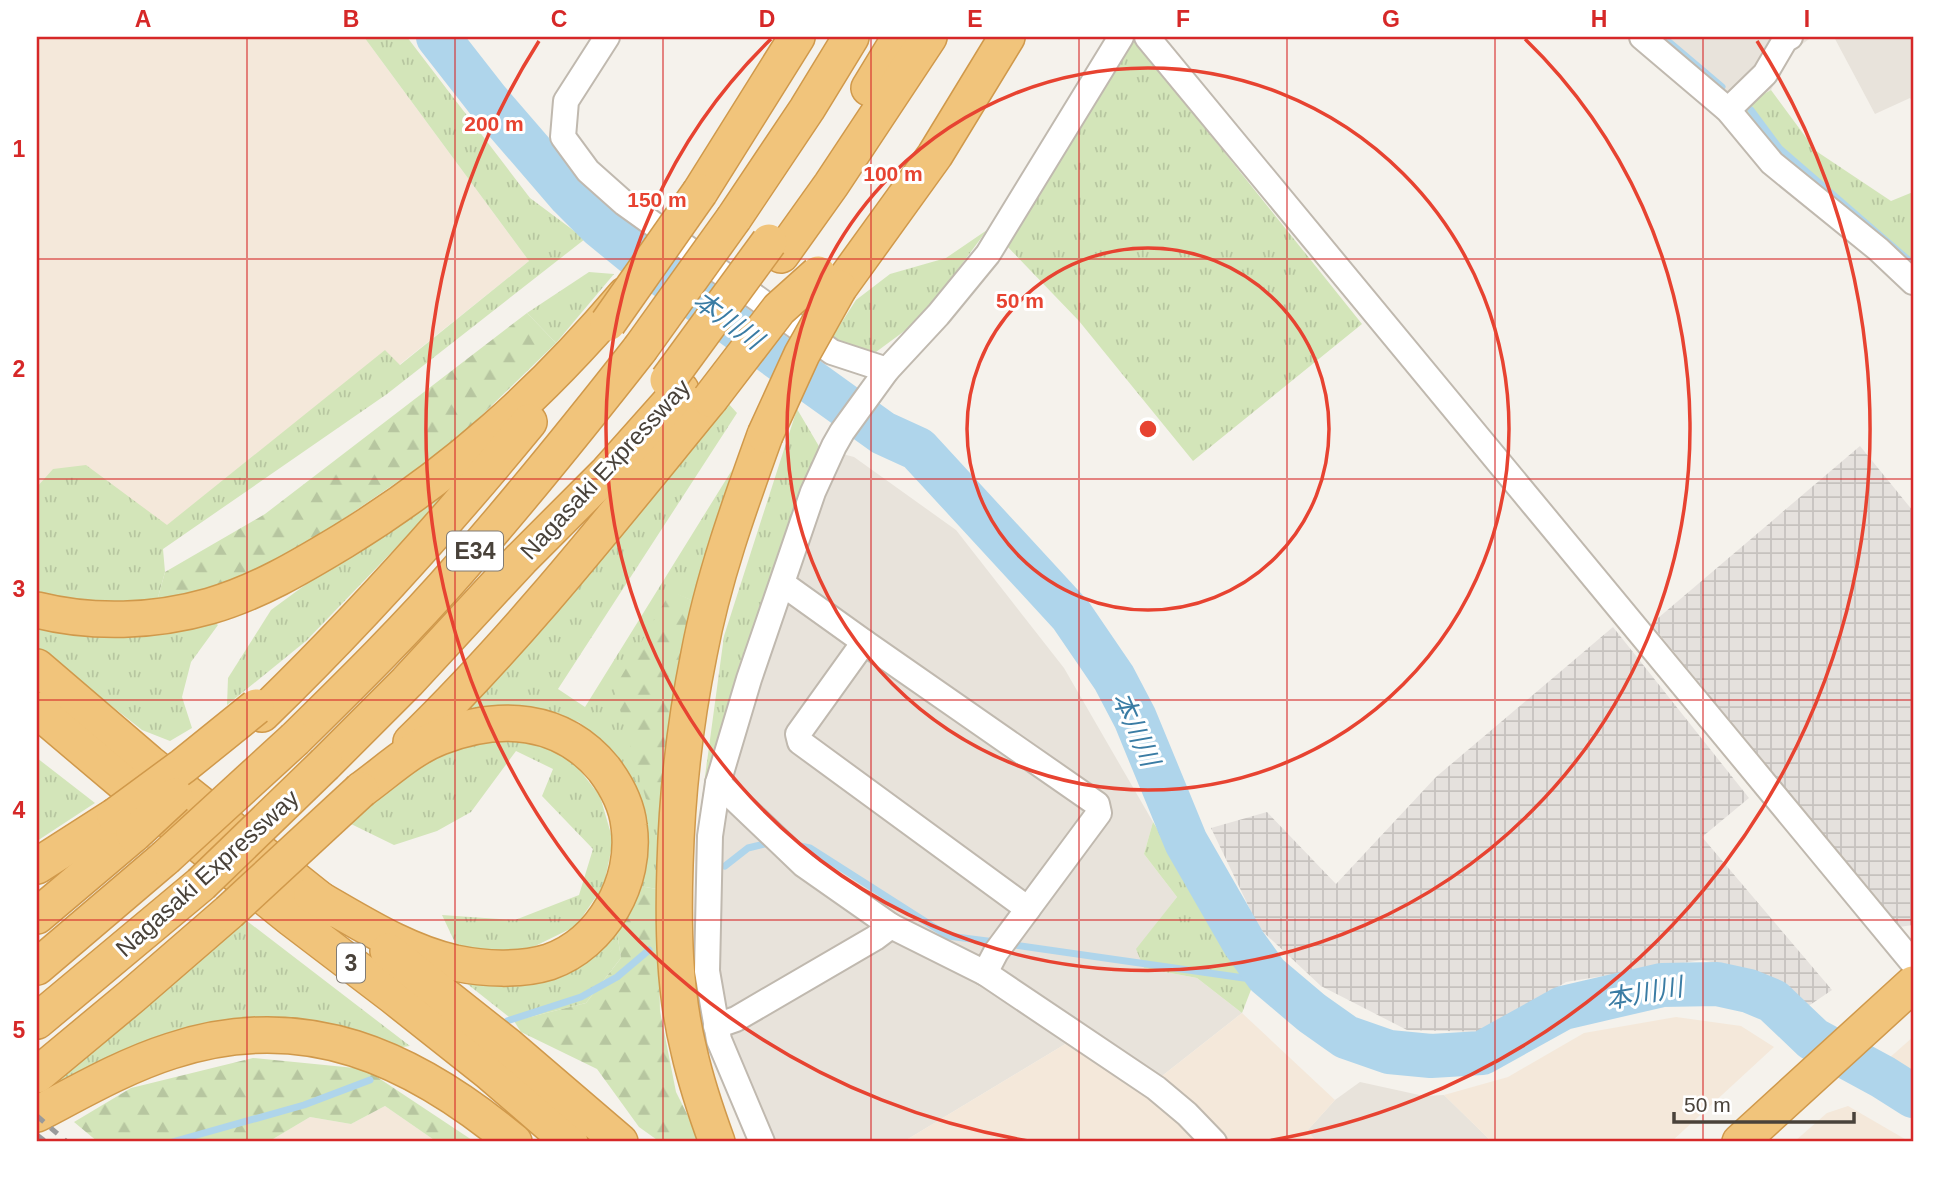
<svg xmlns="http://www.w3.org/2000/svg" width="1950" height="1179" font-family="Arial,'Noto Sans JP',sans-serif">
<defs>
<pattern id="industrial-grid" width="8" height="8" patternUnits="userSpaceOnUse" patternTransform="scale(1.75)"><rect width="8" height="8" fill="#e5e1dd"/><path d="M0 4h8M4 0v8" fill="none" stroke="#c6c2be"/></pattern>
<pattern id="grass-tufts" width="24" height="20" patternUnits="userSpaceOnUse" patternTransform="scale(1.75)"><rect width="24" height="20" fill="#d3e5b9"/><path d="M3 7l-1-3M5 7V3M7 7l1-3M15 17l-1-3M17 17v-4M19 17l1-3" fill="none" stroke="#b7c6a0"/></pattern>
<pattern id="forest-firs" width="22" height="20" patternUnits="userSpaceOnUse" patternTransform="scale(1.75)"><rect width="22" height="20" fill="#d3e5b9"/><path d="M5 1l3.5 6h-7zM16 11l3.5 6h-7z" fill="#b7c6a0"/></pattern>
</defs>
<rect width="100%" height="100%" fill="#f5f2ec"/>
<g fill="#e8e3db">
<polygon points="1658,37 1812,37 1791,52 1771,90 1738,108"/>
<polygon points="1834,37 1913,37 1913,103 1910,98 1875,114"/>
<polygon points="820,448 854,457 956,530 1064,668 1153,822 1144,854 1177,897 1137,949 1144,968 1197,978 1242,1013 1148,1087 1067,1043 903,1142 752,1142 701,1021 694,934 696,843 740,676"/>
<polygon points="1360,1082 1424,1096 1444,1095 1492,1142 1317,1142 1307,1131 1335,1100"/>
</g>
<g fill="#f4e8da">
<polygon points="37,37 364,37 529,261 399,365 162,549 37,518"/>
<polygon points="1242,1013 1335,1100 1307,1131 1317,1142 903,1142 1067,1043 1148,1087"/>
<polygon points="1676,1017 1741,1026 1774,1047 1671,1142 1492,1142 1444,1095 1508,1077 1584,1033"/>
<polygon points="1913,1037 1913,1077 1887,1060"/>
<polygon points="385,1106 437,1142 268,1142 310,1117 351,1124"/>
<polygon points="1848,1106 1910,1142 1794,1142 1827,1113"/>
</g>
<g fill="url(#industrial-grid)">
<polygon points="1860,446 1913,511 1913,925 1899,927 1651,624"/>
<polygon points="1613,627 1749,798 1702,837 1832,990 1804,1009 1761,973 1702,960 1566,982 1485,1032 1407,1030 1321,986 1259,928 1211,828 1267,812 1336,884 1436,777"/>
</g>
<g fill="url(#grass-tufts)">
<polygon points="364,37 407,37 530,198 585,239 387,394 163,549 165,572 157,601 93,602 37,595 37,487 53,469 86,465 167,525 385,350 400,365 529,261"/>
<polygon points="1132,37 1362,324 1193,461 1079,321 1005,244"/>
<polygon points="1771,90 1816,151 1891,201 1913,192 1913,270 1781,154 1738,108"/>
<polygon points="987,230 922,318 876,352 831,339 856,300 890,274 946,258"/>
<polygon points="589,272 614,274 556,343 527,313"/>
<polygon points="727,402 737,413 558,689 585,707 732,470 696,602 671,592 664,808 657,889 639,886 642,828 617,756 579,722 516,706 459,714"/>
<polygon points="797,409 820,448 740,676 696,843 724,636"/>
<polygon points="464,477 306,641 227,705 228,678 271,610 335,563"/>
<polygon points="211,619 218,625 191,662 182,697 192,728 170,741 142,730 37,647 37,623"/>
<polygon points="526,737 571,759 600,796 613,841 604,885 576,926 525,951 458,949 442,915 515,920 579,895 593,849 542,796 553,769 516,751 471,812 437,831 394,845 349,823 420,765 470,745"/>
<polygon points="37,758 95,803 37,841"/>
<polygon points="1153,822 1254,982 1242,1013 1197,978 1144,968 1136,949 1177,897 1144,854"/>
<polygon points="247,921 410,1046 395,1048 340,1028 57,1092 47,1084"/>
<polygon points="616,926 621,958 586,1003 514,1021 461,979"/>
</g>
<g fill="url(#forest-firs)">
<polygon points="527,313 556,343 451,445 317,537 224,587 157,601 165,572 265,514"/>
<polygon points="671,591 696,602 673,700 664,808 646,799 614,689"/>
<polygon points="639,886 657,889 660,1011 676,1092 701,1142 660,1142 639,1127 597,1069 521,1032 514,1021 586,1003 621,958 616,926"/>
<polygon points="253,1058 365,1069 475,1142 437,1142 385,1106 351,1124 310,1117 268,1142 98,1142 74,1122 131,1088"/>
</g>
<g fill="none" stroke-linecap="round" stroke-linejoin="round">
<g stroke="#afd5eb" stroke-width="7">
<polyline points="1663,37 1722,87"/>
<polyline points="1751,110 1780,149 1913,264"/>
<polyline points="795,845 810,848 948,936 995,942"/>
<polyline points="725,866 748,848 773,842"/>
<polyline points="1007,944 1244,978 1267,975"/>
<polyline points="507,1021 581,997 617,977 649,950"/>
<polyline points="172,1142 304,1105 370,1080"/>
</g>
<polyline stroke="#afd5eb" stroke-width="44" points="438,37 488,101 570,196 600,226 638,257 883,433 918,449 1071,615 1114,678 1135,718 1186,842 1244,943 1267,975 1312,1013 1346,1037 1389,1052 1431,1056 1482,1053 1563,1008 1662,985 1717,984 1749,991 1773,1001 1813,1039 1883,1077 1913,1096"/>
<g stroke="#c0b9af" stroke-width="28">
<g id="minor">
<polyline points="607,37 566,101 563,137 588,171 624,203 832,352 887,370"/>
<polyline points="1121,37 988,254 938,315 887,370 842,432 834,446 813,492 749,679 718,783 804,865 891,926 985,973 1156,1088 1187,1114 1214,1142"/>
<polyline points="1147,37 1913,963"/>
<polyline points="1642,37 1728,110 1772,163 1878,249 1913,282"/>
<polyline points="1728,110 1765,74 1785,40 1790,37"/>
<polyline points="783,584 864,642 1097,804 1099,813 996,952 985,973"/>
<polyline points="864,642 798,734 800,742 1028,909"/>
<polyline points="718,783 710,836 707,971 719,1040 762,1142"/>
<polyline points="716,1026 736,1019 875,938 891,926"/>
</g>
</g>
<g stroke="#d0994b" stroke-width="38">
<g id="highway">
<polyline points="869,88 900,37"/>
<polyline points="700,192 797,37"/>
<polyline points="734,218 807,109 851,37"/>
<polyline points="781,255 831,185 929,37"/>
<polyline points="839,288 935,155 1007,37"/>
<path d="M 37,610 C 93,624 154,622 210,606 C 258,592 300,567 343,541 C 454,473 541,394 625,295"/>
<polyline points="37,667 149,763 332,909"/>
<polyline points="37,710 128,787 292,919 393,996 489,1072 570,1142"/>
<path d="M 262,714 C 357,622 445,524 529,422"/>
<path d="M 295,739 C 352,683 409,627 461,567 C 523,496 582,423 640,349"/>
<path d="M 411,742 C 520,636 614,516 710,399"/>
<polyline points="325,764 407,682 521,559 608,472 681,390"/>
<polyline points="37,866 115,816"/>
<path d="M 312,895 C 358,921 403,951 455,963 C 484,969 520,971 549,962 C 603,943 637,881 629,826 C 627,806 616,785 604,769 C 561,717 499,714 440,737 C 411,748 386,772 361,790"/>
<polyline points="37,916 134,834"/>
<polyline points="388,951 508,1046 620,1142"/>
<polyline points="37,967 165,858"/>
<polyline points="37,1021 201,884"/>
<polyline points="37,1075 132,996 229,912"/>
<path d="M 37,1114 C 81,1091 124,1066 171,1051 C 304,1007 413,1058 514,1142"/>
<path d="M 717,1142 C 706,1112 696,1082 689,1051 C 674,991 673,927 675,865 C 677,795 685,723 699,654 C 713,579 739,507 765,435"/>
<polyline points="1740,1142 1913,984"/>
</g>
</g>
<use href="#minor" stroke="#fff" stroke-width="24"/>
<use href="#highway" stroke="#f1c47b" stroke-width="35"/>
<g stroke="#9a9a9a" stroke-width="5" stroke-dasharray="9 9" stroke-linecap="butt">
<polyline points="37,1116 67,1142"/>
<polyline points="37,1135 46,1142"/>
</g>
<g stroke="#d0994b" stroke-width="38" stroke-linecap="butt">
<g id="highway-bridge">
<polyline points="608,323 700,192"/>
<polyline points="640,349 734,218"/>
<polyline points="668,380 769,242"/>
<polyline points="710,399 779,309 818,274"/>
<polyline points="765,435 802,354 839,288"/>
<polyline points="115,816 183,766 256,707"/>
<polyline points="134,834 175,796"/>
<polyline points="165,858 295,739"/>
<polyline points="201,884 325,764"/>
<polyline points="229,912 361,790"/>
</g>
</g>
<use href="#highway-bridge" stroke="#f1c47b" stroke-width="35"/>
</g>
<path fill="none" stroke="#d62828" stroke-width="2" stroke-opacity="0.55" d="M 247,37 L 247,1142M 455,37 L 455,1142M 663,37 L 663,1142M 871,37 L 871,1142M 1079,37 L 1079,1142M 1287,37 L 1287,1142M 1495,37 L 1495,1142M 1703,37 L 1703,1142M 37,259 L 1913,259M 37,479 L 1913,479M 37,700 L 1913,700M 37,920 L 1913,920"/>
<g fill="none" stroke="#e74331" stroke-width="3.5">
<circle cx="1148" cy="429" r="181"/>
<circle cx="1148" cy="429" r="361"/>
<path d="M1525 39A542 542 0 1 1 771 39"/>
<path d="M1035 1142A722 722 0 0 1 539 41M1757 41A722 722 0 0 1 1261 1142"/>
</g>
<g text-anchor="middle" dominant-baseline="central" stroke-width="6" stroke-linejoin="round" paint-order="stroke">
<g fill="#fff" stroke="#807b75" stroke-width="2">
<rect x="447" y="531.5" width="56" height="39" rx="5"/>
<rect x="337" y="943.5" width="28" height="39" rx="5"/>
</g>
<g font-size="23" font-weight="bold" fill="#49423a">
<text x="475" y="551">E34</text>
<text x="351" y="963">3</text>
</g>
<g font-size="24" fill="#49423a" stroke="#fff">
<text transform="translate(605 469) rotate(-47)">Nagasaki Expressway</text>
<text transform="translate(207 873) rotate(-42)">Nagasaki Expressway</text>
</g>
<g font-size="26" font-style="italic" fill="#3a7ca4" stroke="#fff">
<text transform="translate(728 320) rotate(36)">本川川</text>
<text transform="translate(1136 729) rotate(66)">本川川</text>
<text transform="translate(1644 993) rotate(-10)">本川川</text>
</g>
</g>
<circle cx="1148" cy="429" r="10" fill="#e74331" stroke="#fff" stroke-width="3.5"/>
<g font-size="21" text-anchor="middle" font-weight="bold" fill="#e74331" stroke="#fff" stroke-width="6" stroke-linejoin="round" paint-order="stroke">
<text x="494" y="131">200 m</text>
<text x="893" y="181">100 m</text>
<text x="657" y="207">150 m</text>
<text x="1020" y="308">50 m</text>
</g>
<rect width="1950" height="1179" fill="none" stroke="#ffffff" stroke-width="77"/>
<path d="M1674 1112v10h180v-10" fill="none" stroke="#49423a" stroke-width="3.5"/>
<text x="1684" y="1112" font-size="21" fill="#49423a" stroke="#ffffff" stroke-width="5" paint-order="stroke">50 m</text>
<rect x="38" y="38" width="1874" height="1102" fill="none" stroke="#d62828" stroke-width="2.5"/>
<g font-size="23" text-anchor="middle" font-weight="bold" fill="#d62828">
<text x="143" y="27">A</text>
<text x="351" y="27">B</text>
<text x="559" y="27">C</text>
<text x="767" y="27">D</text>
<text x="975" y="27">E</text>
<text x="1183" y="27">F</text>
<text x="1391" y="27">G</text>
<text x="1599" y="27">H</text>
<text x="1807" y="27">I</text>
<text x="19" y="157">1</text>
<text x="19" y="377">2</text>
<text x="19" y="597">3</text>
<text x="19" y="818">4</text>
<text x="19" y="1038">5</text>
</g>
</svg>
